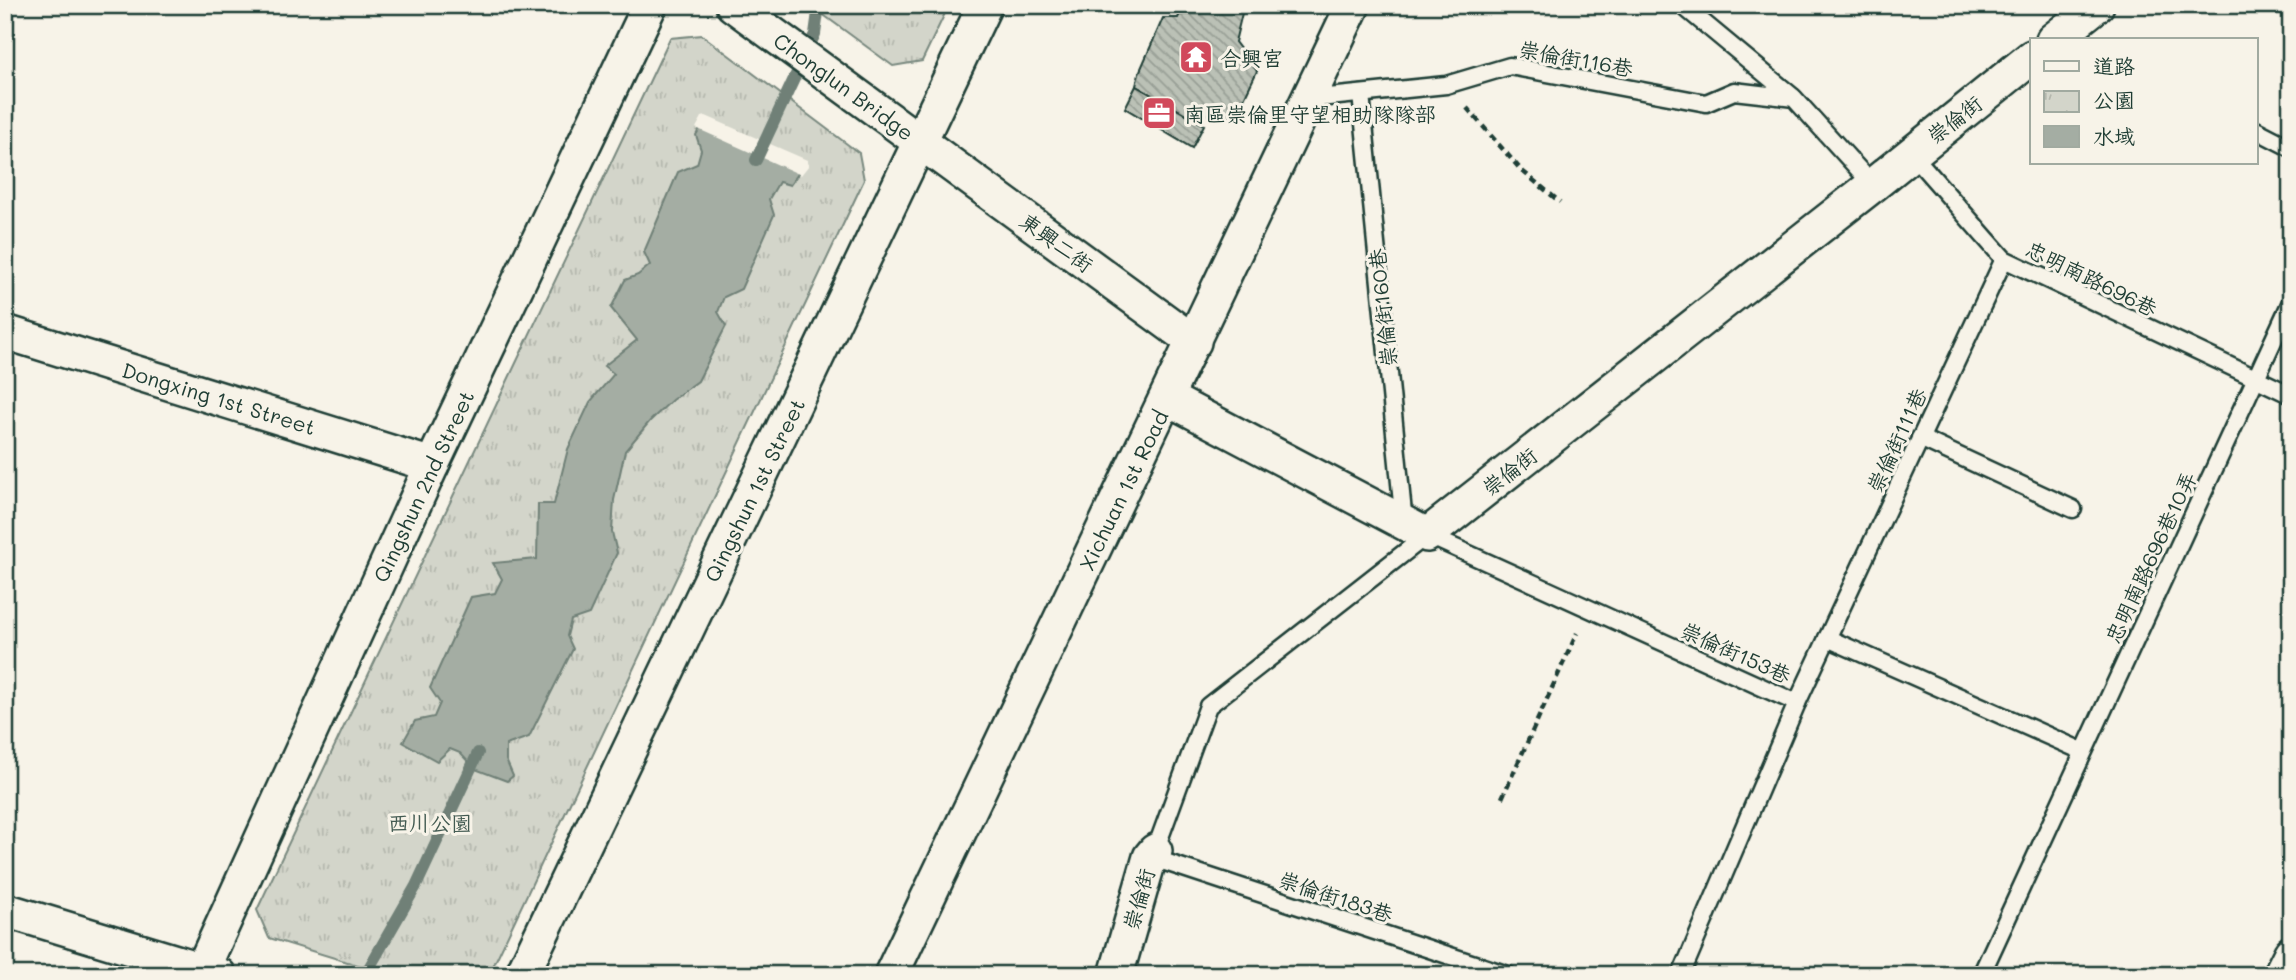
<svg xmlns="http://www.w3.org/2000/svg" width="2296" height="980" font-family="Mali,'LXGW WenKai TC',sans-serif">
<defs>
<pattern id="park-tufts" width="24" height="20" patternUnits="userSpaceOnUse" patternTransform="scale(1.75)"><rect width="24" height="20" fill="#d3d5ca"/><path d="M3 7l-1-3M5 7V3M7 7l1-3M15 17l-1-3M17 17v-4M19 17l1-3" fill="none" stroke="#b5b8ae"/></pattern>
<pattern id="building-back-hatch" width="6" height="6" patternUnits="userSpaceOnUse" patternTransform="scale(1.75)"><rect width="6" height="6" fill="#bbc1b6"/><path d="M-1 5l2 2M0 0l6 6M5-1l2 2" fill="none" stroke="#979e95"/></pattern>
</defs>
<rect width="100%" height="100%" fill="#f7f3e8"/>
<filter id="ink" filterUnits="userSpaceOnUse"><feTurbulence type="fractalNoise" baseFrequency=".0143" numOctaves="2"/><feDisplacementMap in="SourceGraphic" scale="14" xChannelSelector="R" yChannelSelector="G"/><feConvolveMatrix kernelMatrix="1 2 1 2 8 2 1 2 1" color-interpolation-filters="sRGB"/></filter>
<g filter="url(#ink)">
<g fill="url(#park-tufts)" stroke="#79897f" stroke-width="2">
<polygon points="810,5 949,5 922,61 893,66"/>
<polygon points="702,35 859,153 864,180 489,975 390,975 269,938 257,910 670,38"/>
</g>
<polygon fill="#a4ada3" stroke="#6f8077" stroke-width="2" points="705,120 805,164 790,185 779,182 769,199 774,215 741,289 724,297 718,312 726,326 698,381 672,400 650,421 625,451 614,500 612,532 617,553 589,614 571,620 567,636 573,649 529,737 506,745 506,760 513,776 507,781 475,769 460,753 450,749 437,761 403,742 415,721 434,717 440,703 430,688 471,597 495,593 502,579 493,563 537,559 538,504 554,504 568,449 590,402 614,374 604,366 637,340 611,308 625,280 638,275 650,265 644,252 678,172 697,164 701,150 696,135"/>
<polygon fill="#f7f3e8" points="706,116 807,160 809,165 801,175 696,128 702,117"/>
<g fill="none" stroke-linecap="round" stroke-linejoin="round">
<g stroke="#6f8077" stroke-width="12">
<polyline points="756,160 815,34 819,5"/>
<polyline points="365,975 416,886 478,753"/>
</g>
</g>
<g fill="url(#building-back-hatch)" stroke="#1f3d34" stroke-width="2">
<polygon points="1184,5 1227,5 1242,13 1235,42 1257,71 1240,107 1229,117 1220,120 1209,118 1201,107 1193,118 1136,86 1139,73 1163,18 1178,18"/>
<polygon points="1136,86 1204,125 1192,148 1125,108"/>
</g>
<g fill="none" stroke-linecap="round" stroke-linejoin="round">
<g stroke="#1f3d34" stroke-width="21">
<g id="lane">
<polyline points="1682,5 1793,97"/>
<polyline points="1361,94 1404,523"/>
<polyline points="1309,99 1446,85 1510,66 1706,103 1734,91 1794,98 1873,185"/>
<polyline points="2256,130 2291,148"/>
<polyline points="1911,153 2004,259 2291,395"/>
<polyline points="1920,438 2073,509"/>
<polyline points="1827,638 2082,751"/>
<polyline points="1797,703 2004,259"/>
<polyline points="1155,851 1208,706 1427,535 1797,703 1681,975"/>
<polyline points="1150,857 1508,975"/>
<polyline points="1981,975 2291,302"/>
</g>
</g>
<g stroke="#1f3d34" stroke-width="38">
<g id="street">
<polyline points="733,5 1194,342"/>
<polyline points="2053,40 2097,5"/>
<polyline points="5,332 432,465"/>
<polyline points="1167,398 1427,535 1873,185 2032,57"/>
<polyline points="5,910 219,975"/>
<polyline points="202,970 432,465 650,5"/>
<polyline points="522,975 985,5"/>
<polyline points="891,975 1353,5"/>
<polyline points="1116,975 1150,857 1155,851"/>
<polyline points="2280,975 2291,953"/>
</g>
</g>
<g stroke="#1f3d34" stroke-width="4.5" stroke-dasharray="7 5" stroke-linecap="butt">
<polyline points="1467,108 1521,170 1560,202"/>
<polyline points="1502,798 1577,633"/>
</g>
<use href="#lane" stroke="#f7f3e8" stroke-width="16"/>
<use href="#street" stroke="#f7f3e8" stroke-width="33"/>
</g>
</g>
<defs>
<g id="temple-square" transform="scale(1.75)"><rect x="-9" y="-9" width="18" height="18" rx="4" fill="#d1495b" stroke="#f7f3e8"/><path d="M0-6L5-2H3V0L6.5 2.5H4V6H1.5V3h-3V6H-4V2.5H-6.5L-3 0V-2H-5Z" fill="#fff"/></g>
<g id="office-square" transform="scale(1.75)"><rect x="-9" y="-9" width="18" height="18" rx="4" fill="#d1495b" stroke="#f7f3e8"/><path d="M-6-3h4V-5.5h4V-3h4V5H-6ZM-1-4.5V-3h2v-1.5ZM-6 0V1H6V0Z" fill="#fff"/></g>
</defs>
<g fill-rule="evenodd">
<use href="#temple-square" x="1196" y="57"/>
<use href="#office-square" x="1159" y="113"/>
</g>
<g text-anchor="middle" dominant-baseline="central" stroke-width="6" stroke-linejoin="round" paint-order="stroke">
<g font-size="21" fill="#1f3d34" stroke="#f7f3e8" text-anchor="start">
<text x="1220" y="57">合興宮</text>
<text x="1184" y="113">南區崇倫里守望相助隊隊部</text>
</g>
<g font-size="21" fill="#1f3d34" stroke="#f7f3e8">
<text transform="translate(1576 58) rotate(10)">崇倫街116巷</text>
<text transform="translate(844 86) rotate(36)">Chonglun Bridge</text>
<text transform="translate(1954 119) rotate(-38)">崇倫街</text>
<text transform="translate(1057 242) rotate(36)">東興二街</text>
<text transform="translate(2092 278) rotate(26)">忠明南路696巷</text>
<text transform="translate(1382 308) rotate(-96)">崇倫街160巷</text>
<text transform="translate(219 398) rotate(17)">Dongxing 1st Street</text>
<text transform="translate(1896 440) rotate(-65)">崇倫街111巷</text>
<text transform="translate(1509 471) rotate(-38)">崇倫街</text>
<text transform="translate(423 486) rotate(-65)">Qingshun 2nd Street</text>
<text transform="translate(754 490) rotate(-64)">Qingshun 1st Street</text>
<text transform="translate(1123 490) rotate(-64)">Xichuan 1st Road</text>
<text transform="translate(2150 557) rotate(-65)">忠明南路696巷10弄</text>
<text transform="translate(1736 652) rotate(24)">崇倫街153巷</text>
<text transform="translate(1336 896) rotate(18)">崇倫街183巷</text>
<text transform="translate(1138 899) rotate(-74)">崇倫街</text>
</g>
<g font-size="21" fill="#435b52" stroke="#f7f3e8">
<text x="430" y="822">西川公園</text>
</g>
</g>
<rect width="2296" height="980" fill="none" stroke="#f7f3e8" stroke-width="28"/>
<rect x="14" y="14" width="2268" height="952" fill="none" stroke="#1f3d34" stroke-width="2.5" filter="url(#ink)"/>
<rect x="2030" y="38" width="228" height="126" fill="#f7f3e8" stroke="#a1aaa0" stroke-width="2"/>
<rect x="2044" y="61" width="35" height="10" fill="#f7f3e8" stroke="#a1aaa0" stroke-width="2"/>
<text x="2093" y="74" font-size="21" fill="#1f3d34">道路</text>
<rect x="2044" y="91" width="35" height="21" fill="url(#park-tufts)" stroke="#a1aaa0" stroke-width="2"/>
<text x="2093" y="108" font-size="21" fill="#1f3d34">公園</text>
<rect x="2044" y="126" width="35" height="21" fill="#a4ada3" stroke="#a1aaa0" stroke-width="2"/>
<text x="2093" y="144" font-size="21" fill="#1f3d34">水域</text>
</svg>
